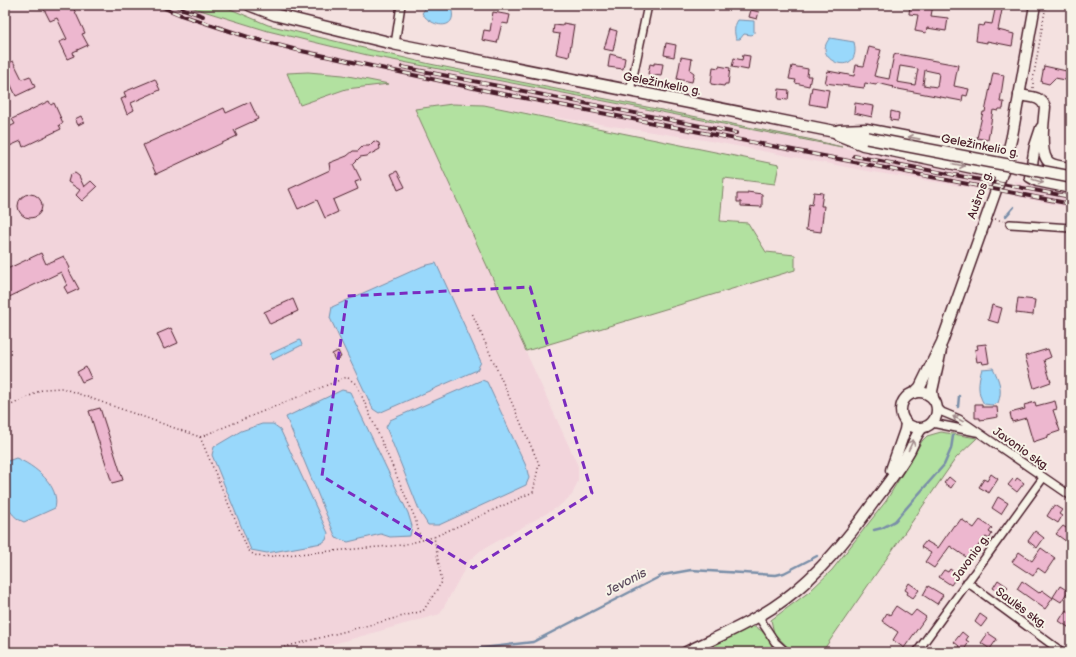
<svg xmlns="http://www.w3.org/2000/svg" width="1076" height="657" font-family="'Balsamiq Sans',sans-serif">
<rect width="100%" height="100%" fill="#f4e1e0"/>
<filter id="ink" filterUnits="userSpaceOnUse"><feTurbulence type="fractalNoise" baseFrequency=".025" numOctaves="2"/><feDisplacementMap in="SourceGraphic" scale="8" xChannelSelector="R" yChannelSelector="G"/><feConvolveMatrix kernelMatrix="1 2 1 2 8 2 1 2 1" color-interpolation-filters="sRGB"/></filter>
<g filter="url(#ink)">
<g fill="#f2d4db" fill-rule="evenodd">
<path d="M 5,5 L 184,5 L 268,31 L 367,55 L 983,175 L 979,189 L 867,171 L 705,140 L 540,115 L 484,105 L 452,104 L 415,109 L 578,466 L 578,481 L 572,495 L 558,507 L 480,551 L 469,561 L 440,614 L 305,652 L 5,652 ZM 308,72 L 343,75 L 387,84 L 346,89 L 301,105 L 288,73 Z"/>
<polygon points="1014,181 1071,192 1071,208 1014,196 1016,184"/>
</g>
<g fill="#b2e1a0" stroke="#7e8066">
<polygon points="184,5 221,5 268,25 430,64 813,140 842,147 367,55 268,31"/>
<polygon points="308,72 343,75 389,84 346,89 300,105 287,73"/>
<polygon points="452,104 484,105 779,165 775,184 724,178 720,221 748,223 766,252 795,255 795,270 526,351 415,109"/>
<polygon points="941,432 977,438 956,458 822,652 792,652 774,633 771,620 809,592 832,570 886,501 922,441 927,436"/>
<path d="M 749,626 C 761,626 773,640 773,652 L 696,652 Z"/>
</g>
<g fill="#99d8fb" stroke="#798ea8">
<path d="M 428,5 L 450,5 C 461,31 432,29 422,13 Z"/>
<path d="M 738,20 L 754,21 L 754,33 L 752,35 L 744,34 L 740,39 L 736,39 C 734,32 734,26 738,20 Z"/>
<path d="M 830,38 L 854,42 C 863,80 809,61 830,38 Z"/>
<polygon points="436,263 481,362 477,370 379,413 373,409 330,318 332,307 423,266"/>
<polygon points="300,340 302,345 272,360 270,354"/>
<path d="M 993,368 C 999,380 1003,390 998,403 L 992,405 L 984,404 C 977,393 978,381 982,369 Z"/>
<polygon points="482,380 487,382 526,466 529,478 526,485 439,525 428,525 420,512 386,427 390,420"/>
<polygon points="342,390 350,392 408,513 412,526 410,536 390,537 381,534 348,542 336,538 286,417"/>
<polygon points="262,424 273,424 280,429 328,533 326,540 322,543 267,553 251,550 212,455 214,447 241,431"/>
<path d="M 16,458 C 34,465 61,486 55,508 L 24,522 C 0,513 5,484 5,462 Z"/>
</g>
<g fill="none" stroke-linecap="round" stroke-linejoin="round">
<g stroke="#798ea8" stroke-width="2.5">
<polyline points="1006,216 1014,207"/>
<polyline points="958,407 959,396"/>
<polyline points="874,530 882,528 895,521 944,465 951,449 953,436"/>
<polyline points="449,652 533,642 663,575 691,570 776,575 784,573 817,556"/>
</g>
</g>
<g fill="#edb7cf" stroke="#4a1f2b" fill-rule="evenodd">
<polygon points="42,5 72,5 85,33 82,34 88,45 73,52 74,56 67,59 59,42 67,39 57,18 50,21"/>
<polygon points="910,5 933,5 931,16 948,18 946,31 927,28 926,33 915,31 918,15 909,14"/>
<polygon points="996,5 1003,5 998,30 1014,34 1012,46 987,41 987,43 976,41 978,25 984,26 985,23 992,24"/>
<polygon points="751,10 759,12 757,19 749,17"/>
<polygon points="493,12 510,15 508,24 502,23 497,43 482,40 484,30 490,31"/>
<polygon points="563,23 574,25 569,57 556,54 560,34 553,33 554,25 563,26"/>
<polygon points="610,29 617,31 613,51 604,49"/>
<polygon points="666,43 676,45 674,57 664,55"/>
<path d="M 869,47 L 881,50 L 874,76 L 889,79 L 894,55 L 897,54 L 958,65 L 954,86 L 969,89 L 967,96 L 963,95 L 962,101 L 893,88 L 894,87 L 877,83 L 876,85 L 865,83 L 864,88 L 825,83 L 828,71 L 854,76 L 856,65 L 864,66 ZM 900,66 L 918,69 L 915,85 L 897,82 ZM 925,70 L 939,73 L 937,87 L 923,85 Z"/>
<polygon points="610,54 625,58 623,69 608,67"/>
<polygon points="743,55 750,56 748,70 732,67 734,58 742,60"/>
<polygon points="681,57 692,59 690,70 694,73 692,82 677,79"/>
<polygon points="13,61 22,79 30,76 35,87 16,96 5,72 5,65"/>
<polygon points="654,63 663,64 661,76 648,74 650,64 654,65"/>
<polygon points="719,66 730,68 728,84 725,84 724,86 711,84 713,67 719,68"/>
<polygon points="792,66 808,69 807,76 811,76 809,86 795,83 796,80 789,79"/>
<polygon points="1044,66 1071,72 1071,81 1055,78 1049,84 1041,82"/>
<polygon points="993,73 1004,75 1000,102 1004,102 1003,109 999,109 998,111 993,110 988,140 977,138 983,112 985,112"/>
<polygon points="155,79 160,90 131,103 134,110 127,114 121,99 126,97 124,92"/>
<polygon points="812,87 829,90 826,107 809,104"/>
<polygon points="779,89 789,90 788,100 778,99"/>
<polygon points="49,101 51,105 54,103 63,123 59,125 61,129 23,147 21,141 5,148 5,129 15,124 12,119"/>
<polygon points="250,102 258,119 234,130 237,136 156,174 143,145 224,108 226,113"/>
<polygon points="855,103 874,106 872,117 854,113"/>
<polygon points="891,111 899,113 898,121 890,120"/>
<polygon points="81,116 84,122 78,125 75,119"/>
<polygon points="374,141 379,143 380,149 367,156 360,157 353,164 361,180 355,182 358,189 333,200 338,212 325,218 317,200 298,209 289,189 330,170 329,163 347,156 353,151 358,151 363,146 369,146"/>
<polygon points="397,171 405,187 398,190 391,174"/>
<polygon points="75,173 79,176 84,187 91,181 97,187 82,201 76,195 80,190 68,182 70,175"/>
<polygon points="747,192 762,194 762,207 741,206 741,202 737,202 737,194 747,194"/>
<polygon points="814,192 823,193 821,206 824,206 821,232 806,230 809,204 812,205"/>
<circle cx="30" cy="206" r="12"/>
<polygon points="41,253 46,264 64,256 70,268 68,269 79,289 68,294 64,287 67,285 61,272 5,299 5,278 8,276 5,270"/>
<polygon points="1018,298 1035,300 1033,315 1016,313"/>
<polygon points="293,299 298,311 270,324 264,312"/>
<polygon points="992,305 1002,308 998,323 988,320"/>
<polygon points="171,328 178,343 164,349 157,334"/>
<polygon points="986,344 989,363 983,364 982,361 977,362 975,350 978,349 977,345"/>
<polygon points="1048,349 1051,357 1044,360 1051,382 1034,388 1025,356"/>
<polygon points="338,351 341,357 335,360 332,354"/>
<polygon points="86,367 91,378 82,382 77,372"/>
<polygon points="1055,401 1057,409 1053,410 1060,431 1048,435 1048,437 1033,442 1026,418 1012,422 1010,413 1025,409 1024,405 1035,402 1036,406"/>
<polygon points="975,404 982,404 982,407 997,407 998,417 980,420 980,418 975,418"/>
<polygon points="100,408 123,480 112,483 89,411"/>
<polygon points="991,474 998,479 989,493 979,487 984,479 987,481"/>
<polygon points="949,477 955,482 951,488 944,483"/>
<polygon points="1017,478 1024,483 1017,492 1008,485 1013,479 1015,481"/>
<polygon points="998,497 1008,503 1001,514 992,508"/>
<polygon points="1054,505 1062,510 1059,514 1062,516 1058,523 1047,516"/>
<polygon points="961,519 974,528 980,520 992,528 989,532 992,534 989,539 986,537 983,539 969,559 950,546 934,568 925,562 931,553 921,547 926,541 938,548 954,525 956,526"/>
<polygon points="1063,526 1071,531 1071,536 1067,542 1056,534"/>
<polygon points="1035,531 1044,538 1037,548 1028,541"/>
<polygon points="1041,548 1055,558 1045,573 1038,568 1033,576 1012,562 1019,552 1032,561"/>
<polygon points="950,569 958,575 951,585 939,577 944,570 948,572"/>
<polygon points="998,580 1008,587 1002,594 993,588"/>
<polygon points="1022,581 1039,593 1042,590 1053,598 1045,609 1017,589"/>
<polygon points="909,583 919,590 913,598 907,594 908,592 905,590"/>
<polygon points="928,586 943,595 937,604 923,595"/>
<polygon points="1060,586 1068,591 1061,602 1053,597"/>
<polygon points="896,606 911,616 916,610 926,617 904,648 893,640 898,632 882,621 887,613 890,615"/>
<polygon points="1066,610 1071,613 1071,629 1059,621"/>
<polygon points="980,614 987,619 981,627 975,622"/>
<polygon points="962,632 968,637 966,640 969,642 964,650 954,642"/>
<polygon points="988,633 997,639 990,649 981,643"/>
</g>
<g fill="none" stroke-linecap="round" stroke-linejoin="round">
<g stroke="#4a1f2b" stroke-width="10">
<g id="street">
<polyline points="395,44 401,5"/>
<polyline points="630,91 648,5"/>
<polyline points="1010,224 1071,228"/>
<polyline points="937,407 942,412 959,419 1071,496"/>
<polyline points="932,423 976,432"/>
<polyline points="967,582 1062,652"/>
<polyline points="758,616 775,642 786,652"/>
<polyline points="917,652 1043,478"/>
</g>
</g>
<g stroke="#4a1f2b" stroke-width="13">
<g id="secondary">
<path d="M 1019,95 C 1029,97 1042,96 1045,107 C 1044,120 1038,155 1050,163 C 1055,166 1064,167 1071,168"/>
<polyline points="1041,128 1035,146 1030,177 1037,181 1071,188"/>
<polyline points="839,130 866,129 1007,156"/>
<polyline points="838,135 863,145 1001,174"/>
<circle cx="919" cy="410" r="18"/>
<polyline points="914,393 920,387 942,342 1005,165 1012,136 1035,5"/>
<polyline points="933,398 932,391 941,350"/>
<polyline points="891,470 905,430 906,423"/>
<path d="M 686,652 C 719,636 756,621 785,599 C 820,573 848,538 873,503 C 886,486 900,468 910,450 C 914,442 916,435 921,429"/>
</g>
</g>
<g stroke="#4a1f2b" stroke-width="14">
<polyline id="primary" points="250,5 276,15 395,44 867,138"/>
</g>
<g stroke="#4a1f2b" stroke-width="1.5" stroke-dasharray="1 3" stroke-linecap="butt">
<polyline points="1033,88 1033,80 1046,5"/>
<polyline points="995,219 1003,221"/>
<polyline points="5,408 44,389 62,388 200,437 347,377 357,385 415,518 421,540"/>
<polyline points="200,437 248,550 254,555 262,557 402,545 434,537"/>
<polyline points="265,652 423,611 442,582 434,537 533,492 539,464 472,313"/>
</g>
<use href="#street" stroke="#f7f3e8" stroke-width="7"/>
<use href="#secondary" stroke="#f7f3e8" stroke-width="10"/>
<use href="#primary" stroke="#f7f3e8" stroke-width="11"/>
<g stroke="#4a1f2b" stroke-width="4">
<g id="rail">
<polyline points="157,5 181,15 248,37 297,50 483,90 1071,204"/>
<polyline points="173,5 203,16"/>
<polyline points="402,67 736,133"/>
<polyline points="854,156 1071,197"/>
</g>
</g>
<use href="#rail" stroke="#f7f3e8" stroke-width="2.5" stroke-dasharray="8" stroke-linecap="butt"/>
<g stroke="#4a1f2b" stroke-width="14" stroke-linecap="butt">
<polyline id="primary-bridge" points="867,138 1071,177"/>
</g>
<use href="#primary-bridge" stroke="#f7f3e8" stroke-width="11"/>
</g>
<defs><path id="oneway-shaft" d="M-6 0H5M1.5-3L5.5 0L1.5 3" fill="none" stroke-width="1.6" stroke-linecap="round" stroke-linejoin="round"/></defs>
<g stroke="#a0898a">
<use href="#oneway-shaft" transform="translate(914 138) rotate(-169)"/>
<use href="#oneway-shaft" transform="translate(959 165) rotate(12)"/>
<use href="#oneway-shaft" transform="translate(1038 181) rotate(18)"/>
<use href="#oneway-shaft" transform="translate(958 419) rotate(-152)"/>
<use href="#oneway-shaft" transform="translate(911 445) rotate(-65)"/>
</g>
</g>
<path fill="none" stroke="#7b2cbf" stroke-width="3" stroke-dasharray="8 5" stroke-linejoin="round" d="M 530,287 L 592,493 L 473,568 L 322,476 L 347,296 Z"/>
<g text-anchor="middle" dominant-baseline="central" stroke-width="4" stroke-linejoin="round" paint-order="stroke">
<g font-size="12" fill="#4a1f2b" stroke="#f7f3e8">
<text transform="translate(662 84) rotate(11)">Geležinkelio g.</text>
<text transform="translate(980 146) rotate(11)">Geležinkelio g.</text>
<text transform="translate(980 195) rotate(-70)">Aušros g.</text>
<text transform="translate(1021 449) rotate(35)">Javonio skg.</text>
<text transform="translate(971 558) rotate(-54)">Javonio g.</text>
<text transform="translate(1021 608) rotate(36)">Saulės skg.</text>
</g>
<g font-size="13" font-style="italic" fill="#5e4d5f" stroke="#f7f3e8">
<text transform="translate(626 582) rotate(-28)">Jevonis</text>
</g>
</g>
<rect width="1076" height="657" fill="none" stroke="#f7f3e8" stroke-width="20"/>
<rect x="10" y="10" width="1056" height="637" fill="none" stroke="#4a1f2b" stroke-width="1.5" filter="url(#ink)"/>
</svg>
